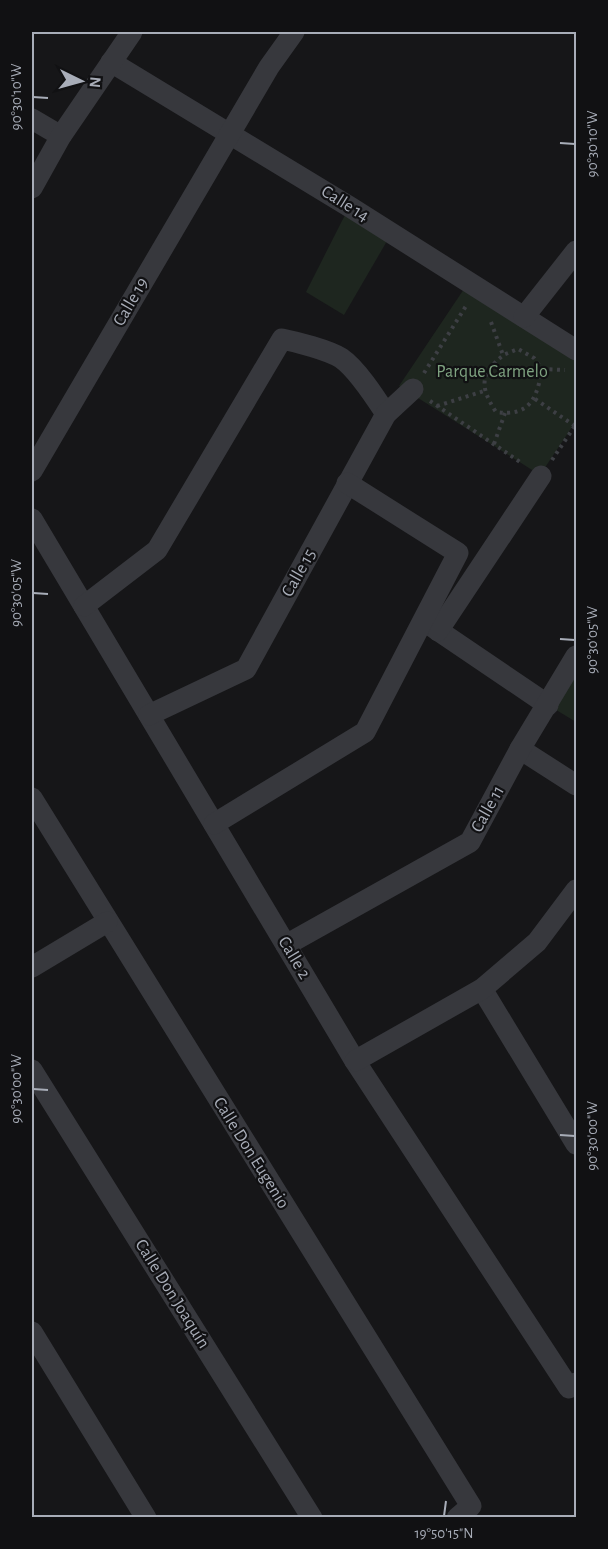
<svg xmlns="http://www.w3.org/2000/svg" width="608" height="1549" font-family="'Alegreya Sans',sans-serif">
<rect width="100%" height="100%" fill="#161618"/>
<g fill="#1e261f">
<polygon points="345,215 387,241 344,315 306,292"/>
<polygon points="468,283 576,351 576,421 540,475 399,386"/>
<polygon points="576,656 576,722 548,705"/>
</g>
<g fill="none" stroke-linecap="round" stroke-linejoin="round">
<g stroke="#3d3f44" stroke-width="4" stroke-dasharray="3 4.5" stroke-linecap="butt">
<path d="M 491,322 L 503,355 L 518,349 L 534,358 L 542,369 C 537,398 530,417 496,412 C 479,386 480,373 505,354"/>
<polyline points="542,369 565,370"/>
<polyline points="424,373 466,306"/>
<polyline points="535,399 575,426"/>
<polyline points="430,401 523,464"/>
<polyline points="437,406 484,391"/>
<polyline points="494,444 505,413"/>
<polyline points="552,460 576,424"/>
</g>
<g stroke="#37383d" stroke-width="21">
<polyline points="111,62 350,207 576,350"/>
<polyline points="32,119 61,136"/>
<polyline points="32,188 61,136 132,32"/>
<polyline points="524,317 576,251"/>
<polyline points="32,471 269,67 294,32"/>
<polyline points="32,519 355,1061 569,1388 576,1383"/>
<path d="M 84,606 L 157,550 L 282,339 C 297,342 328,350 341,358 C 357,369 375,397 386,414"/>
<polyline points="427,623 548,705"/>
<polyline points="438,631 541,476"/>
<polyline points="149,715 246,669 386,414 413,389"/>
<polyline points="520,749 576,785"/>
<polyline points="32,798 471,1506 457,1518"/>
<polyline points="214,824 365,732 458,553 347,483"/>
<polyline points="286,945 470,842 520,749 576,656"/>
<polyline points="32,967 107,922"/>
<polyline points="482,989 576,1144"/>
<polyline points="355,1061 482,989 537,942 576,890"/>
<polyline points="32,1070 312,1518"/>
<polyline points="32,1332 146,1518"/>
</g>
</g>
<path fill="none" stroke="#a8adb8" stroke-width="2" d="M 33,97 L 48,98M 560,143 L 575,144M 33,593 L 48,594M 560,639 L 575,640M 33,1089 L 48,1090M 560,1135 L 575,1136M 444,1516 L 446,1501"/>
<g text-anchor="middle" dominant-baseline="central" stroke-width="4.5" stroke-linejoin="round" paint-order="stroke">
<g font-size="18" fill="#a8adb8" stroke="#111113">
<text transform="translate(345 204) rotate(32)">Calle 14</text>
<text transform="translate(131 302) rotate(-60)">Calle 19</text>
<text transform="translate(299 573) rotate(-61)">Calle 15</text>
<text transform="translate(488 809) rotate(-61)">Calle 11</text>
<text transform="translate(294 958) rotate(59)">Calle 2</text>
<text transform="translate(251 1153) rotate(58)">Calle Don Eugenio</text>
<text transform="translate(172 1294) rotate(58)">Calle Don Joaquín</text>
</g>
<g font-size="18" fill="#7fa381" stroke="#111113">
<text x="492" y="372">Parque Carmelo</text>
</g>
</g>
<rect width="608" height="1549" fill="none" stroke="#111113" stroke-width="66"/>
<g transform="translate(81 81) rotate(95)" stroke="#111113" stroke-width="4.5" paint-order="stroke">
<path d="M0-4.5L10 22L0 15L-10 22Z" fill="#a8adb8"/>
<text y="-9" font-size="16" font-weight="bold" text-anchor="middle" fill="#a8adb8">N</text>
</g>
<rect x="33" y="33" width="542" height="1483" fill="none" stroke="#a8adb8" stroke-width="2"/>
<g font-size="15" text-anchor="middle" fill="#a8adb8">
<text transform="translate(16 97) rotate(-90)" y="5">90°30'10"W</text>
<text transform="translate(592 144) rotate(-90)" y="5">90°30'10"W</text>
<text transform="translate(16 593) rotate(-90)" y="5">90°30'05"W</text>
<text transform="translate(592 640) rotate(-90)" y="5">90°30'05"W</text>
<text transform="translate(16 1089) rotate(-90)" y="5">90°30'00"W</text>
<text transform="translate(592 1136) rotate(-90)" y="5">90°30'00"W</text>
<text x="444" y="1538">19°50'15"N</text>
</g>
</svg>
